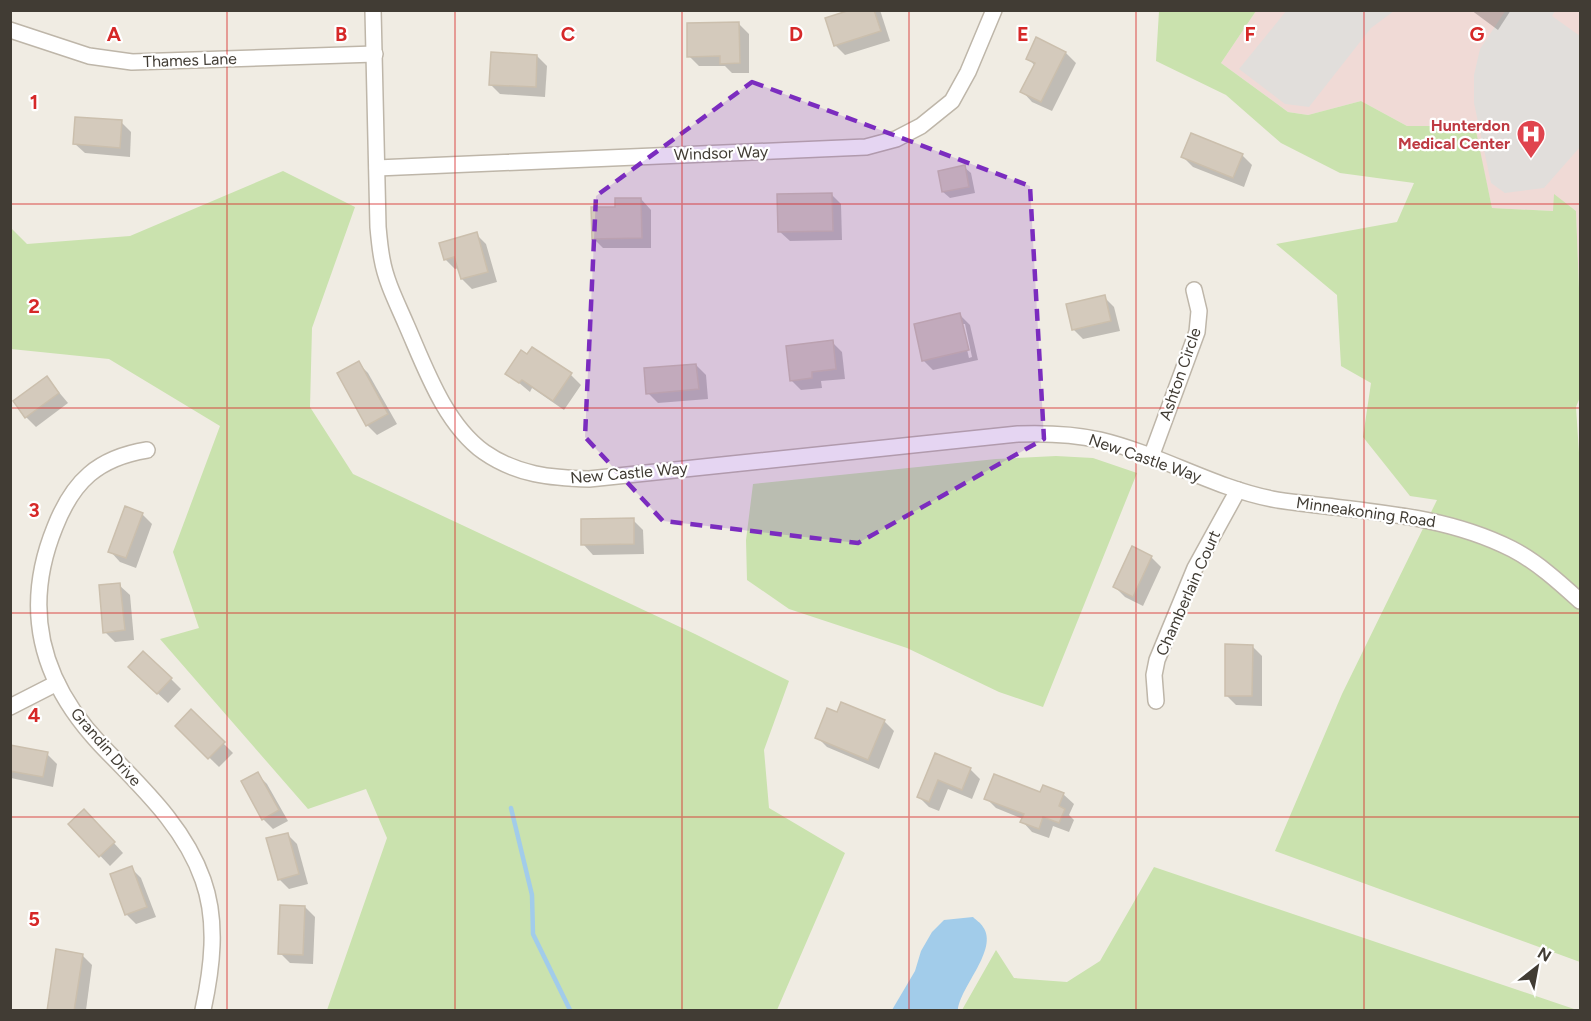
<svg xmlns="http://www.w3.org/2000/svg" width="1591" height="1021" font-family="Figtree,sans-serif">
<rect width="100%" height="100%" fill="#f0ece3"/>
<polygon fill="#f0dad6" points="1256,11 1580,11 1580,314 1576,211 1554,195 1554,211 1492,208 1474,126 1407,126 1361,101 1308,115 1288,112 1221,63"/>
<g fill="#cae2ae">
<polygon points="1159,11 1256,11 1221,63 1288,112 1308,115 1361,101 1407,126 1475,126 1492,208 1553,211 1554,194 1576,211 1580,314 1580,397 1576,407 1580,468 1580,962 1275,851 1342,694 1437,500 1410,496 1363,437 1371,383 1341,366 1337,295 1276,244 1397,222 1414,183 1340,173 1281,143 1226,95 1156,61"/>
<polygon points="283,171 355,207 312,328 310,407 353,474 695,634 789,681 764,750 769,808 845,853 777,1010 327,1010 387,838 366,789 308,809 160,639 199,628 173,552 220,426 109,359 11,349 11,228 27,244 130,236"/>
<polygon points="1056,456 1093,458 1137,473 1043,707 999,692 907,648 789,609 747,580 746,540 753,484 996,459"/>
<polygon points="1154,867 1577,1010 962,1010 996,950 1014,978 1067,982 1100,961"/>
</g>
<g fill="#e1dedb">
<polygon points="1287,10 1394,10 1394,11 1371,28 1309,107 1285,104 1239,69"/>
<polygon points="1506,10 1555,11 1552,16 1580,36 1580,87 1579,93 1580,147 1544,188 1505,193 1491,183 1474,103 1474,75 1480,49"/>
</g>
<path fill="#a2ccea" d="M 973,917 C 976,920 981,923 983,927 C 999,949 960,987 958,1010 L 892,1010 L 915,971 L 921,951 L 932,932 L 944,920 Z"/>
<g fill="#0003" fill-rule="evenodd">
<polygon points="855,10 880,10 890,41 845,55 835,45"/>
<polygon points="1471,10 1511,10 1498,30"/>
<polygon points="739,24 749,34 749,73 732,73 725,66 699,66 689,56"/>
<polygon points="1037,39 1066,53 1076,63 1052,111 1032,102 1022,91 1035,66 1028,58"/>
<polygon points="537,56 547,66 545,97 500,94 490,84"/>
<polygon points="121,122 131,132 130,157 85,153 74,143"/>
<polygon points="1242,155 1252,165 1244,187 1193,167 1183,157"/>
<polygon points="964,167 971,173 975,193 950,198 943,192"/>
<polygon points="831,194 841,204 842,240 790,241 779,231"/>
<polygon points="641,199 651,210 651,248 603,248 593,238 617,208"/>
<polygon points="476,234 486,244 497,282 472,289 462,279 459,268 455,269 445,259"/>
<polygon points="1104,297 1114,307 1120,331 1083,339 1073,329"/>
<path d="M 960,315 L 970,325 L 978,360 L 933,370 L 923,360 ZM 961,324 L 965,324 L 972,357 L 969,358 Z"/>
<polygon points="832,342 842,352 845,379 821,381 822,388 801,390 791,380"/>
<polygon points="358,363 368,373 397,424 377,435 367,425"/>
<polygon points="696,365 706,375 708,399 658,403 648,393"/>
<polygon points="507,373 571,375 581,385 564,410 532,388 530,392"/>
<polygon points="47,378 68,403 36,427 26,417"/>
<polygon points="142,514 152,524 136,568 120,562 110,551"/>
<polygon points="633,520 643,530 644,554 593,555 583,544"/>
<polygon points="1151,557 1161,567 1143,606 1125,597 1115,587"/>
<polygon points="119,585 130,595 134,640 115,642 105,632"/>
<polygon points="1252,646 1262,656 1262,706 1236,705 1226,695"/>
<polygon points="140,677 171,679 181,689 168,703"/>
<polygon points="191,711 233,753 219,767 177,726"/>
<polygon points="838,714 884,721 894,731 879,769 827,747 817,737"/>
<polygon points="10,747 47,754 57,764 53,787 11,778"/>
<polygon points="936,755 970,769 980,779 972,799 948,789 939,811 929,807 919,797"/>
<polygon points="257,774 267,784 288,821 273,829 263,819"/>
<polygon points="1041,794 1063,794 1074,804 1069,815 1074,820 1069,832 1053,826 1049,838 1032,832 1022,821 1023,819 996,808 986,798"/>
<polygon points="94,821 123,853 110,866 70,824"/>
<polygon points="287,834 297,844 308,884 289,889 279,879"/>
<polygon points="131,868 141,878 156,917 136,924 126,914"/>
<polygon points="305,907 315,917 313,964 290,963 280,953"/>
<polygon points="82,955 92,965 86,1010 49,1010"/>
</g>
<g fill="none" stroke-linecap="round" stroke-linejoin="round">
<polyline stroke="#a2ccea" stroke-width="4.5" points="511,808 532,895 533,934 570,1010"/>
</g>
<g fill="#d4cabc" stroke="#cbbfad" stroke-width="1.5">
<polygon points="850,10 874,10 881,31 834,46 825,18"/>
<polygon points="739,22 740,63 720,64 720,56 687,57 687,23"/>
<polygon points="1036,37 1066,52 1041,102 1020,92 1035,63 1026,59"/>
<polygon points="491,52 537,55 536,87 489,85"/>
<polygon points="75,117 122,120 120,148 73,144"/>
<polygon points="1191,133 1243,154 1233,178 1181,157"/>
<polygon points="965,165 969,187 942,192 938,171"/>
<polygon points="832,193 833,231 778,232 777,194"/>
<polygon points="615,198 641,198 642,238 592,239 591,207 615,207"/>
<polygon points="477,232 488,272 461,279 454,257 444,260 439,243"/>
<polygon points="1105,295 1111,321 1072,330 1066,304"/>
<polygon points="960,313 969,350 922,361 914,324"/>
<polygon points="833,340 836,369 812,372 812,378 790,381 786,346"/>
<polygon points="532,347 572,373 553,401 522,380 519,383 505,374 521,350 527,354"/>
<polygon points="359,361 388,414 366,426 337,373"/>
<polygon points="696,364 699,389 646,394 644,368"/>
<polygon points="47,376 59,393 25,418 13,401"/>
<polygon points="125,506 143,513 126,558 108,552"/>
<polygon points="634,518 634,544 581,545 581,519"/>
<polygon points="1132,546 1152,556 1133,597 1113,587"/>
<polygon points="120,583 125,630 103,633 99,585"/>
<polygon points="1225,644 1253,645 1252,696 1225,696"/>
<polygon points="143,651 172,678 157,694 128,667"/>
<polygon points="841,702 885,720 868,760 815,738 827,708 837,712"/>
<polygon points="191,709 225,742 208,759 175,726"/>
<polygon points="10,745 48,752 43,777 10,771"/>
<polygon points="935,753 971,768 962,790 938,780 929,802 917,797"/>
<polygon points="258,772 279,810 262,820 241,781"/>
<polygon points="994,774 1040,792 1043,785 1064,793 1059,806 1065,809 1059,823 1043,817 1039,829 1020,822 1024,814 984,799"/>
<polygon points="84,809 115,842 99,857 68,824"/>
<polygon points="288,833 299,874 278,880 266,838"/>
<polygon points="132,866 147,907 125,915 110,874"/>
<polygon points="280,905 305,906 303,955 278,954"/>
<polygon points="56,949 83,954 74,1011 47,1011"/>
</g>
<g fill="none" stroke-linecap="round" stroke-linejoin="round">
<g stroke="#beb6a9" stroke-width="18">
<g id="minor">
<path d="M 373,10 L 378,227 C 379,238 380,249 382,259 C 386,282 397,303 406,324 C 425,367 444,423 484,452 C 517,475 551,478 589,479 L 1018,434 C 1046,433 1073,434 1100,440 C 1159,454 1212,487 1272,499 C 1287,502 1302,503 1317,505 C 1384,513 1451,518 1512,549 C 1537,562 1559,582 1580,601"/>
<polyline points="10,30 89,56 132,62 375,54"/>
<polyline points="377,168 866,147 896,139 921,126 952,101 968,72 994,10"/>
<path d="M 147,450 C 98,458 73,481 55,527 C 22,608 40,680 100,744 C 139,785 184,825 203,880 C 218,922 212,968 203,1010"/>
<polyline points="1151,457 1197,332 1199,311 1194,290"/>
<polyline points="1156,701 1154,675 1157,660 1195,568 1238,490"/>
<polyline points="10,707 57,683"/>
</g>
</g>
<use href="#minor" stroke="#fff" stroke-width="15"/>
</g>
<path fill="#7b2cbf" fill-opacity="0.2" stroke="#7b2cbf" stroke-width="4.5" stroke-dasharray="12 8" stroke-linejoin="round" d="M 752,82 L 1030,186 L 1044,439 L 858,543 L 663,521 L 585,437 L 596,196 Z"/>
<path fill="none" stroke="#d62828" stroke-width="1.5" stroke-opacity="0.55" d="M 227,10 L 227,1010M 455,10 L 455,1010M 682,10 L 682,1010M 909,10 L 909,1010M 1136,10 L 1136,1010M 1364,10 L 1364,1010M 10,204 L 1580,204M 10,408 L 1580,408M 10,613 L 1580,613M 10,817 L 1580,817"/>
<defs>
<g id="hospital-pin" transform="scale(1.5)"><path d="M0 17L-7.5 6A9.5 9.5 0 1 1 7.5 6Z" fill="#e0444e" stroke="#fff"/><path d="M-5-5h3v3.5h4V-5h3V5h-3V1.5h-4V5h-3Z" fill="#fff"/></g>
</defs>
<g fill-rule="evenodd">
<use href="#hospital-pin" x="1531" y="134"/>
</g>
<g text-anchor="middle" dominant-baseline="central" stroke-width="4.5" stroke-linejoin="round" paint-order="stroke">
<g font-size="16" fill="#413c34" stroke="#fff">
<text transform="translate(190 60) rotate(-2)">Thames Lane</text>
<text transform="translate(721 153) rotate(-2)">Windsor Way</text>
<text transform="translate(1180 374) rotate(-71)">Ashton Circle</text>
<text transform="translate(1145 458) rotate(19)">New Castle Way</text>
<text transform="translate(629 473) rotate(-5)">New Castle Way</text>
<text transform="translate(1366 512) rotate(8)">Minneakoning Road</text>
<text transform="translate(1188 593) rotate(-66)">Chamberlain Court</text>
<text transform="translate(106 747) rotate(49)">Grandin Drive</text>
</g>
<g font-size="16" font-weight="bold" fill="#be3a42" stroke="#fff" text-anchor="end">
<text x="1510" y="125">Hunterdon<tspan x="1510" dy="18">Medical Center</tspan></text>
</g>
</g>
<g font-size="20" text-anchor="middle" font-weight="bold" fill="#d62828" stroke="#fff" stroke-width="4.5" stroke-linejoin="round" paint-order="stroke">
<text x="114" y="41">A</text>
<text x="341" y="41">B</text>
<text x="568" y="41">C</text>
<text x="796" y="41">D</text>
<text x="1023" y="41">E</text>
<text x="1250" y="41">F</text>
<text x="1477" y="41">G</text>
<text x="34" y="109">1</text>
<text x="34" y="313">2</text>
<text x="34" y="517">3</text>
<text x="34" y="722">4</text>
<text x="34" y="926">5</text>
</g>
<rect width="1591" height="1021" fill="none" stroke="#413c34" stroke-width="24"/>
<g transform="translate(1537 967) rotate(31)" stroke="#ffffff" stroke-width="4.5" paint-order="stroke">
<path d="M0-4.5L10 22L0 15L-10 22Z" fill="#413c34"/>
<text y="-9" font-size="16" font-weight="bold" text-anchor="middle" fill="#413c34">N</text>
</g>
</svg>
